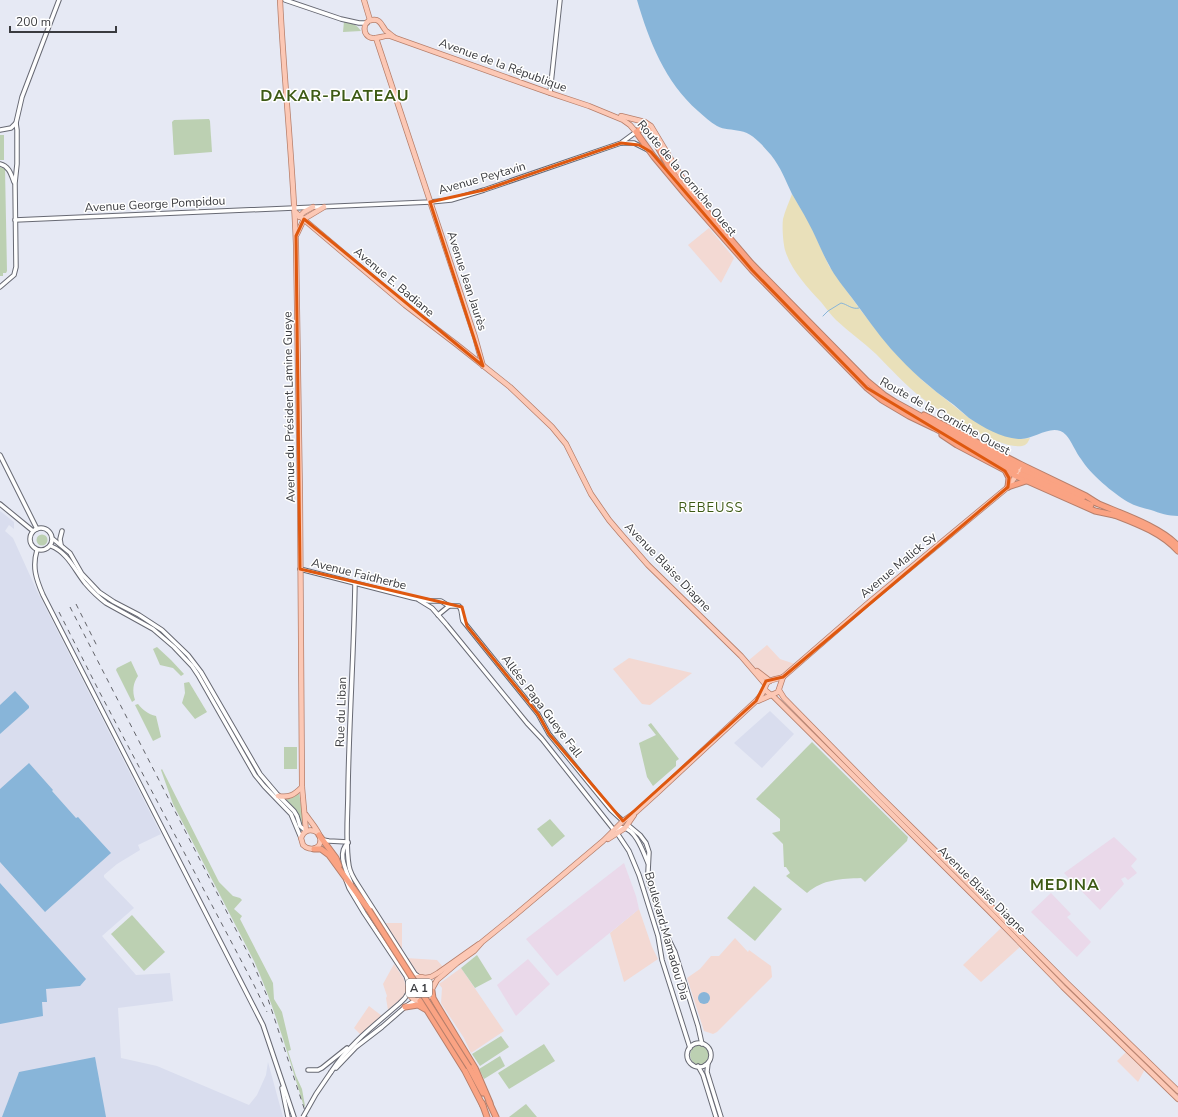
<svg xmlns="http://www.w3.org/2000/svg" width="1178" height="1117" font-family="'Nunito Sans',sans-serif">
<rect width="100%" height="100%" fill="#e6e9f4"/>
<g fill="#f3d9d3">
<polygon points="709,228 734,258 721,283 688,245"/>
<polygon points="767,645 780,659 795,664 779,677 773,678 770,678 756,669 749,660"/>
<polygon points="629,658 692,673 650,705 642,704 613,669"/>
<polygon points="639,909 652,947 658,959 624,982 610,933"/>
<polygon points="383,923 402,923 402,952"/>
<polygon points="1001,928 1020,947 981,982 963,965"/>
<polygon points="735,938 748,952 749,950 771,966 772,977 717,1032 713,1034 704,1031 687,978 700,969 711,956 719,956"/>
<polygon points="406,958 437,960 443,967 430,975 425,976 420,976 416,973"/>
<polygon points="394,964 404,979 406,988 404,995 401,999 388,1010 386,998 387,996 383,984"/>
<polygon points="461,968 504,1031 471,1053 464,1038 441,1003 442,988 439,984"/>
<polygon points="369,1006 382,1016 361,1035 354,1028"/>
<polygon points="1127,1051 1145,1069 1138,1082 1117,1061"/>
</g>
<g fill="#d9ddee">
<polygon points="0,511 14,522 14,529 9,525 5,531 13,538 37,591 161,834 138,845 140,850 117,864 104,875 104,877 134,908 102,936 136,975 170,973 173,1001 118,1008 121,1058 157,1066 249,1105 257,1095 266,1075 268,1062 283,1117 0,1117"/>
<polygon points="770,711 794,734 762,768 734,743"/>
</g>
<g fill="#ead9ea">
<polygon points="1114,837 1137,859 1131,866 1137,873 1128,880 1125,877 1121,879 1124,884 1100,910 1064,873"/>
<polygon points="624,863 636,896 639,909 557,976 526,939"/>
<polygon points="1051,893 1071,914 1067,917 1091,942 1077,957 1031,912"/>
<polygon points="528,959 550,984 516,1016 497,985"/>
</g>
<g fill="#bcd0b2">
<path d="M 344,21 C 350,23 357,24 361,31 L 343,32 Z"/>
<polygon points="209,119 210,121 212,152 174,155 172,122 174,120"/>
<rect x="0" y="135" width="4" height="25"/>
<polygon points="0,167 5,169 7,271 6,273 3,273 3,276 0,276"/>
<circle cx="42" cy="540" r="5.5"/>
<polygon points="157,647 171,660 184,674 181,676 173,668 160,665 153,649"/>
<path d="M 131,661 L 138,676 C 133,683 132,691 135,700 L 132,702 L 116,670 L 117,668 Z"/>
<polygon points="189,682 207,712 195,719 182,703 185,693 184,683"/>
<path d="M 138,704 C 143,710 148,714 156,716 L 161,737 L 153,741 L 135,705 Z"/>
<polygon points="651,723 679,759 676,761 676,766 653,786 647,777 639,743 656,735 648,725"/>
<path d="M 812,742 L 908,837 L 907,841 L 865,882 L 861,878 C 841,879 823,879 807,893 L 786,876 L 790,873 L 786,867 L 784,867 L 783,844 L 772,833 L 780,831 L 780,819 L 756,799 Z"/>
<rect x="284" y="747" width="13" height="22"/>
<path d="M 162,769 L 219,882 L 233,896 L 240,898 L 242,900 L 234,909 L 242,916 L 240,919 L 273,983 L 274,999 L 282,1012 L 291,1050 L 288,1051 L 296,1076 L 302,1089 L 305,1106 L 304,1107 C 289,1058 275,1008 254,961 L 173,804 L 161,770 Z"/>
<polygon points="299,793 305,827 304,827 296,810 286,799 292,798"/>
<polygon points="550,819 565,836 552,847 537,829"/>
<polygon points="754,886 782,909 755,941 727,918"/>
<polygon points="132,915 165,952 144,971 111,934"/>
<polygon points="477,955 492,979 475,988 461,968"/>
<polygon points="501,1036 509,1047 480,1066 472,1054"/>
<polygon points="544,1044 555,1061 509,1089 498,1073"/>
<circle cx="700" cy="1055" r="10"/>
<polygon points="500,1056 505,1066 484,1079 479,1069"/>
<polygon points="526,1104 537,1117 509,1117"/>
</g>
<path fill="#e9e0ba" d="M 792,194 L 809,222 L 829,266 L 859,308 L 892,350 L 923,381 L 969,418 L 990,429 L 1009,437 L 1021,439 L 1030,438 C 1028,442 1027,445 1022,446 C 1000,450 940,412 922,398 C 905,385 891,369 876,354 C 863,342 849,332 836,320 C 831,315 826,308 821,302 C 807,287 791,270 785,250 C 783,242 782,227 783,219 C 785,211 789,202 792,194 Z"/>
<g fill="#88b5d9">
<path d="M 637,0 L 1178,0 L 1178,516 C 1169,516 1159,513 1151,510 C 1143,508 1135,506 1128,502 C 1113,493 1090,474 1081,459 C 1076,453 1071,440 1066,435 C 1053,422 1036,439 1021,439 C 1003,439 984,428 969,418 C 964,414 959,409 954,405 C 930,388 911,371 891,349 C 877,333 865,315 852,298 C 844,287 835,277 829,265 C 821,251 816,236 808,222 C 803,212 797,203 792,194 C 785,179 781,168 771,155 C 763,146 753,133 740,131 C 732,129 724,130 717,126 C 710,122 704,116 698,111 C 665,82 649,41 637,0 Z"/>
<polygon points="15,691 29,706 29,708 0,734 0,705"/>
<polygon points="29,763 53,790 52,791 76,818 78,817 111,853 45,912 0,862 0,789 28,764"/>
<polygon points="0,883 86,979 80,986 46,989 47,1002 42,1002 43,1016 0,1024"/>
<circle cx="704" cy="998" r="6"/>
<polygon points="95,1057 106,1117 2,1117 19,1072"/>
</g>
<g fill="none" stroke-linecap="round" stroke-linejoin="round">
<path stroke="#88b5d9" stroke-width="1" d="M 823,316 L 828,311 L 841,303 C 847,304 852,310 859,308"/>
<g stroke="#676973" stroke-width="5.5">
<g id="minor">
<polyline points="285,0 341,19 359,23 367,23"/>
<polyline points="550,93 560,0"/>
<polyline points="0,130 11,128 16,123"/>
<polyline points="622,143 634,143 648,150"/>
<path d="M 0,164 C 9,166 11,174 14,182"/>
<polyline points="15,220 430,202 451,200 484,190 621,143 636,132"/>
<polyline points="0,287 14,275 16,267 15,183 17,164 17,130 16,123 22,97 59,0"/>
<polyline points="0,455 37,529"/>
<polyline points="0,504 33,531"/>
<circle cx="41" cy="539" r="11"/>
<polyline points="53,539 70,553 82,574 99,592 114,602 139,615 162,630 188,655 201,672 260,774 277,794 294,811 297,816 300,826 306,831"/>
<polyline points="61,545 60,539 62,531"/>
<path d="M 51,546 C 68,553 74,569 85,583 C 91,590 98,597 106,603 L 153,629 L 174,647 L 192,666 L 198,675 L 255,775 L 264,786 L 291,814 L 301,838"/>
<path d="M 37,550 C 32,567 36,579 43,595 L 263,1025 L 294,1117"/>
<path d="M 300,569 L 413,598 L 429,601 L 441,601 L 449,606 L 459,606 C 463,611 461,616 463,621 L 538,714 L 549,734 L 611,810 L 623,821"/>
<path d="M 355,583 C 354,652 349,721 348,790 C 348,814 345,842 349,866 C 350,873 354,879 358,885 L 415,974 L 419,977"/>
<path d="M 419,600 L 432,608 L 446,624 L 527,723 L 542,739 L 614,830 C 617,829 620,827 623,828 C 636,829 644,854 648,863"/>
<polyline points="438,615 449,606"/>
<polyline points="628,825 640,835 646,843 649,852 648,872 649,882 664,930 675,952 698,1026 702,1044"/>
<polyline points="617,833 629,851 639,875 658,936 662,960 690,1048"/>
<polyline points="323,840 329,841 348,842"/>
<path d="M 348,843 C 336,853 347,872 351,883"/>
<polyline points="346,880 349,888 364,913 406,976 408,982 409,989"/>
<circle cx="699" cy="1055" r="12"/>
<polyline points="708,1063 707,1072 721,1117"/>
<polyline points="698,1066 703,1075 716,1117"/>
<polyline points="336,1068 356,1047 382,1027 405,1007 414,1001 418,1000"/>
<polyline points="308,1070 318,1070 322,1068 347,1048"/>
<path d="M 331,1072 C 349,1044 376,1024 400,1003 L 405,998 L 409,991"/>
<polyline points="282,1088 288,1117"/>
</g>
</g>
<g stroke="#b77f6b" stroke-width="6">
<g id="major">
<path d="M 280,0 C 284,82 293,163 296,245 L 300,495 L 302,787 L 306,831"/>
<polyline points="364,0 370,20"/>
<path d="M 394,37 C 391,35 389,33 386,31 C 382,26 380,18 372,20 C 362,21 362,36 372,38 C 378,39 384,35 390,36 L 550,93 L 589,106 L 623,120 L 630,125 L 636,132"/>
<polyline points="376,38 475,337 483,366"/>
<polyline points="621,116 645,122 651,126 678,171 697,200"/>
<polyline points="295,212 405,305 456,344 510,387 552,427 566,444 591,494 609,520 620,533 648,565 741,656 766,685"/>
<polyline points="299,217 304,212 313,207"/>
<polyline points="297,234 304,219 324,207"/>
<polyline points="757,671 770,681"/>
<polyline points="779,690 784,698 877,793 963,878 1067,983 1178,1091"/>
<path d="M 771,695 L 765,690 C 764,679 775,680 783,677 L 867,604 L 1008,487 L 1016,476 L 1022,465"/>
<polyline points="772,695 989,911 1063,987 1178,1099"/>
<polyline points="758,701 778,692 783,677"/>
<path d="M 278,796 C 289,798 294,795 302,787"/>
<path d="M 306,815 C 310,821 319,831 320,837 C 323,849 310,852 303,845 L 301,838 C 304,830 311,828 318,833"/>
<polyline points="608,839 625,828 634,815"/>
<circle cx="420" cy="989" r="12"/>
<polyline points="425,978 431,977 438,973 479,944"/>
<polyline points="432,989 437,980 457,963 474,951 482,942 514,916 603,841 623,821 636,812 657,793 756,701 762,694 765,688"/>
</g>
</g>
<g stroke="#b77f6b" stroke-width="7">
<g id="highway">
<polyline points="924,415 1022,465 1086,496 1097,503"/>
<polyline points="942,435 957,445 1016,476 1095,511 1114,515"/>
<polyline points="1023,470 1051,484 1083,497"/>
<polyline points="1016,471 934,428 909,416 882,400 867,388 752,270 685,194 654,157 636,132 642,128 648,129 668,165 680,183 689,194 698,201 751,263 867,381 884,395 895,402 968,442 1018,467"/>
<polyline points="1006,472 1009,478 1008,487"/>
<polyline points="1021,474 1091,505"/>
<polyline points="1008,487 1026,481"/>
<path d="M 1094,502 C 1119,513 1160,526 1178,546"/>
<path d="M 1112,514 C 1135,523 1161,532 1178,551"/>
<polyline points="319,835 336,858 339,866"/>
<polyline points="314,849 321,849 329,855 369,910"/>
<polyline points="432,991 433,998 437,1005 475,1068 490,1103"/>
<polyline points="420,1001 425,1007 465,1071 483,1106"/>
<polyline points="405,1007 418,1005 425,1009"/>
<polyline points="469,1067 483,1093"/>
<polyline points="489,1102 496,1117"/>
<polyline points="482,1103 487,1117"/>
</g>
</g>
<use href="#minor" stroke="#fff" stroke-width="3.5"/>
<use href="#major" stroke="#fcc8b5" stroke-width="4.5"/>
<use href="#highway" stroke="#faa383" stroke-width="5"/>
<g stroke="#626369" stroke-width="1" stroke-dasharray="5 5" stroke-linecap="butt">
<polyline points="76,604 98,648"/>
<polyline points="70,607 252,961 267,996 307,1117"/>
<polyline points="59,612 99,691 253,983 267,1012"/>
</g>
<g stroke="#676973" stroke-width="5.5" stroke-linecap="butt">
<polyline id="minor-bridge" points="303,1117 316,1094 331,1072"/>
</g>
<g stroke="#b77f6b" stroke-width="7" stroke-linecap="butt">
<polyline id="highway-bridge" points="369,910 469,1067"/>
</g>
<use href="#minor-bridge" stroke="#fff" stroke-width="3.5"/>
<use href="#highway-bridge" stroke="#faa383" stroke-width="5"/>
</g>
<path fill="none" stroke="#df580f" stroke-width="3" stroke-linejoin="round" d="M 621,143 L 639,145 L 651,152 L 752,270 L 867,388 L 1005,471 L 1009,478 L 1008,487 L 783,677 L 766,681 L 756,701 L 623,821 L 549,734 L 538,714 L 467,626 L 462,607 L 300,569 L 296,236 L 304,219 L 483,366 L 430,202 L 484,190 Z"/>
<g text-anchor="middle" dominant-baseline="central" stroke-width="3" stroke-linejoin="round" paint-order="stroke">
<rect fill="#fff" stroke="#757679" stroke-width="1" x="406" y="979" width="26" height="18" rx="3"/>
<g font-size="11" font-weight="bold" fill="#3a3b3f">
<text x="419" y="988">A 1</text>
</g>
<g font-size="12" fill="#3a3b3f" stroke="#fff">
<text transform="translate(503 65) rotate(20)">Avenue de la République</text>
<text transform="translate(482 178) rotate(-16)">Avenue Peytavin</text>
<text transform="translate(687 178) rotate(50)">Route de la Corniche Ouest</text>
<text transform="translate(155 204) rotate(-3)">Avenue George Pompidou</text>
<text transform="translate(467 281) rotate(72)">Avenue Jean Jaurès</text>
<text transform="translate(394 282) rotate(40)">Avenue E. Badiane</text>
<text transform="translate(289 407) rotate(-91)">Avenue du Président Lamine Gueye</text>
<text transform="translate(945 416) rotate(29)">Route de la Corniche Ouest</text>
<text transform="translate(898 565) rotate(-40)">Avenue Malick Sy</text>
<text transform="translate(668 567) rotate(46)">Avenue Blaise Diagne</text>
<text transform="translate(359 574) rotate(14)">Avenue Faidherbe</text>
<text transform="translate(542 706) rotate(53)">Allées Papa Gueye Fall</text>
<text transform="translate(341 712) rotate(-88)">Rue du Liban</text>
<text transform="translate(982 890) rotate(45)">Avenue Blaise Diagne</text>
<text transform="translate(667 936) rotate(74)">Boulevard Mamadou Dia</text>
</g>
<g font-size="13" letter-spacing="1" fill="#3d5a15" stroke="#fff">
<text x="711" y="508">REBEUSS</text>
</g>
<g font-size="16" font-weight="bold" letter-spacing="1" fill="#3d5a15" stroke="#fff">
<text x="335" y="96">DAKAR-PLATEAU</text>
<text x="1065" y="885">MEDINA</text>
</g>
</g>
<path d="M10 26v6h106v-6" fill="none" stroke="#3a3b3f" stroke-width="2"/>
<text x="16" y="26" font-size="12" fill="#3a3b3f" stroke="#ffffff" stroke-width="3" paint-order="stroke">200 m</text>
</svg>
